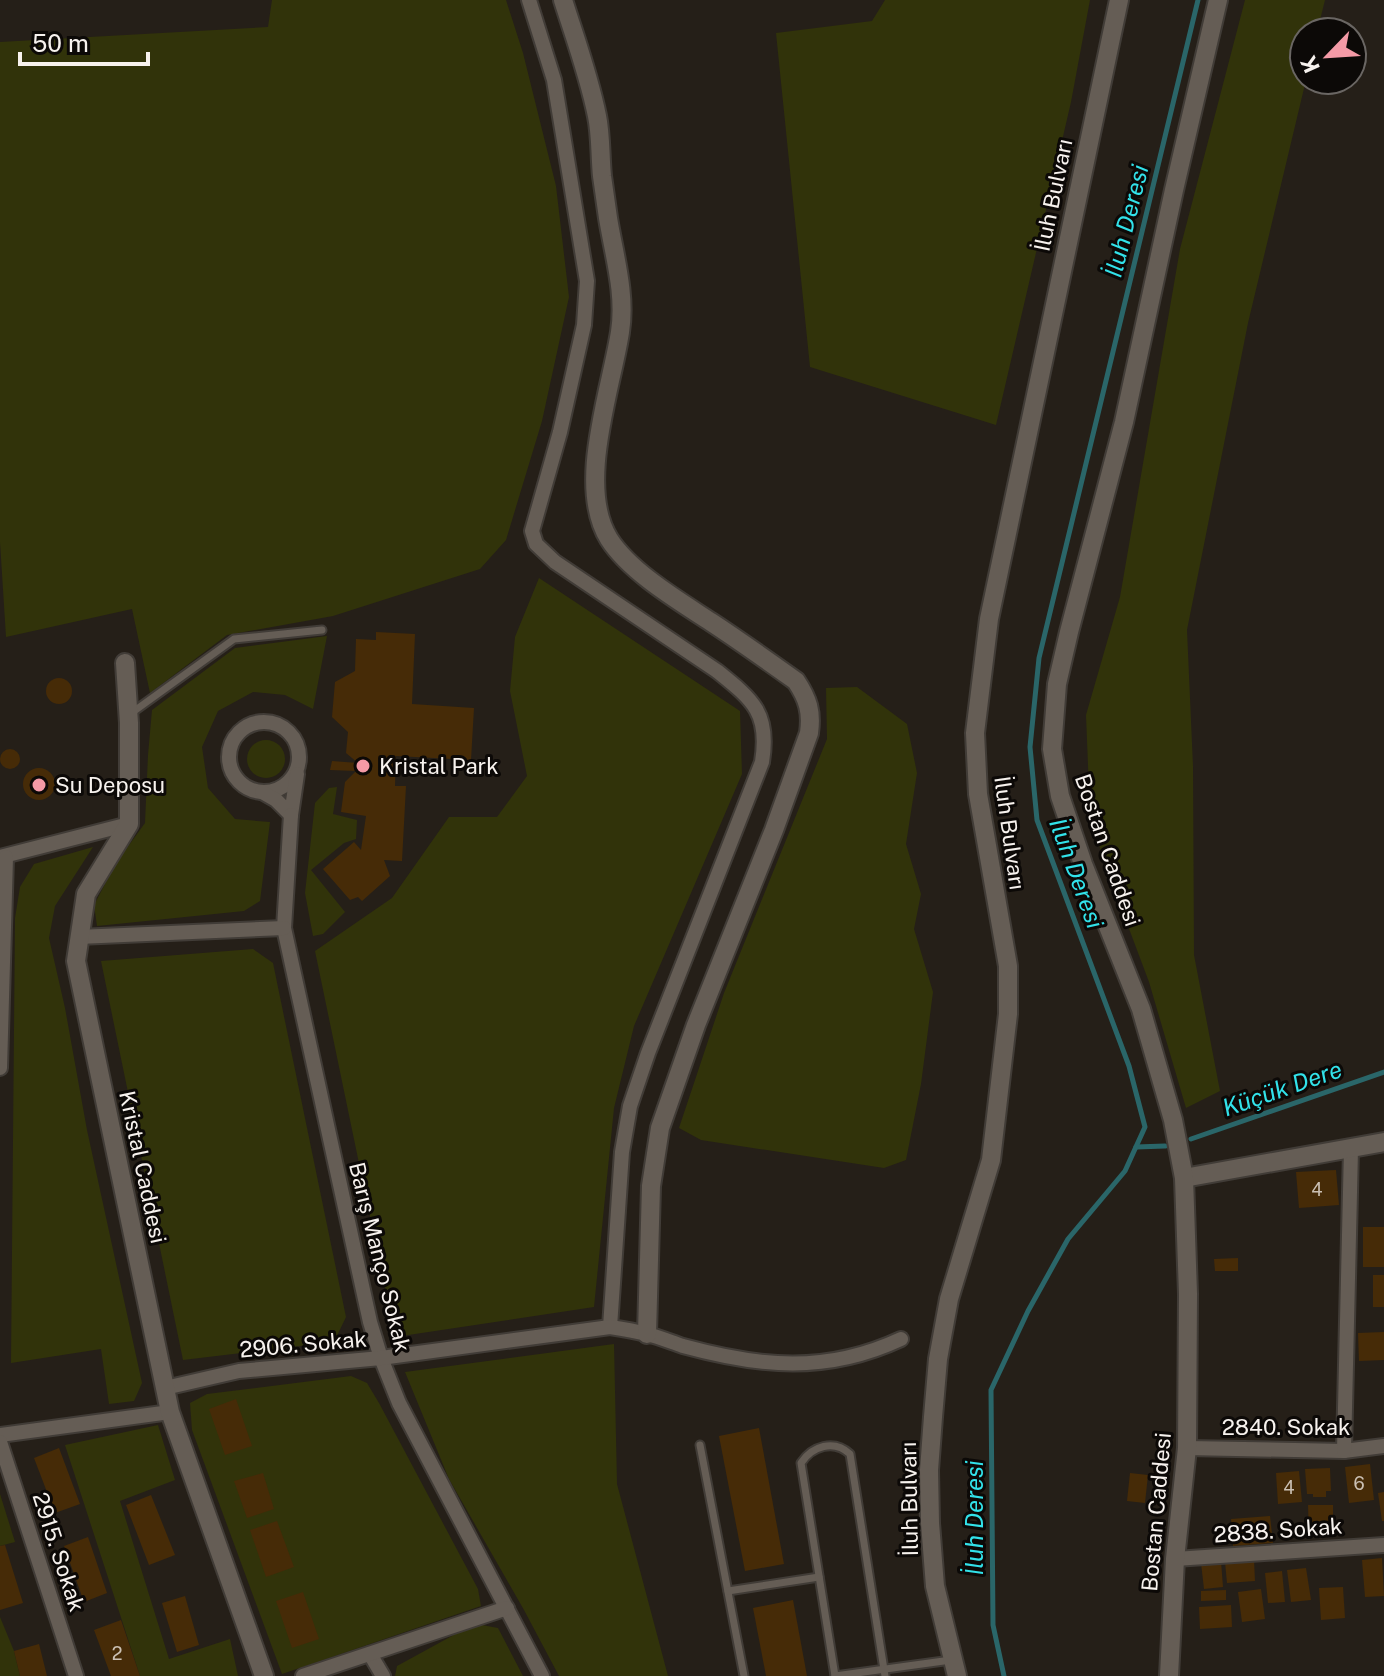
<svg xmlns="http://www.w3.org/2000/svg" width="1384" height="1676" font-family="'Public Sans',sans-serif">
<rect width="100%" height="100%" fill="#251f18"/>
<g fill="#31330a">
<polygon points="272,0 506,0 523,53 556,186 569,297 542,421 506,540 480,569 333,616 227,635 150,693 132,609 6,637 0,542 0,42 268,27"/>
<polygon points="885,0 1090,0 1071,102 996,425 810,367 776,33 872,21"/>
<polygon points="1245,0 1325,0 1317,32 1304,32 1304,80 1306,80 1248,323 1187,630 1193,766 1194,955 1220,1091 1186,1108 1149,982 1101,854 1089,790 1086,715 1120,597 1180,249"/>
<polygon points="539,578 740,711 742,774 634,1026 614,1108 594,1307 395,1337 315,951 392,898 449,817 497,817 527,776 510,691 515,637"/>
<polygon points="327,636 313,709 285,695 253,692 218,711 202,747 208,788 235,819 270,822 260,901 244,911 97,926 94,905 116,863 145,823 148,755 152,710 235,648"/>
<polygon points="857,687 907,724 917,773 906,844 921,894 914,929 933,992 921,1084 906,1160 884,1168 701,1140 679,1128 724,993 827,739 826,688"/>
<circle cx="266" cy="759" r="19"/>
<polygon points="337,787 333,814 357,820 356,839 344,843 311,870 345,912 323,934 313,936 305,893 315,803 329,788"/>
<polygon points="93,847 55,906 49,938 65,1008 87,1130 142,1383 134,1401 109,1404 101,1349 11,1363 15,918 20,887 34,864"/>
<polygon points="253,949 273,963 346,1317 334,1342 183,1360 101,961"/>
<polygon points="614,1344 617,1484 668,1676 559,1676 524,1610 449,1479 405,1372"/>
<polygon points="351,1376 367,1383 379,1403 478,1589 481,1606 282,1674 192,1430 190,1403 207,1394"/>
<polygon points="158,1425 175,1480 120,1501 169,1659 230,1639 238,1676 140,1676 65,1445"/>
<polygon points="0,1494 15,1542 0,1546"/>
<polygon points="0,1617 14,1651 20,1676 0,1676"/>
<polygon points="482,1625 498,1628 523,1676 395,1676 397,1666 461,1631"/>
</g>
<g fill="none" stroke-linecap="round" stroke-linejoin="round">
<g stroke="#2a6669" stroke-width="5">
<polyline points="1191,1139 1384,1072"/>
<polyline points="1136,1147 1165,1146"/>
<polyline points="1004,1676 993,1625 991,1390 1028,1311 1068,1239 1125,1171 1145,1127 1129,1066 1037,820 1030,747 1039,658 1198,0"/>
</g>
</g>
<g fill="#462b07">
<polygon points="376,632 415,634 412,704 474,708 471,760 396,756 395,786 406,786 402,861 384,860 390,876 362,901 358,897 350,900 323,869 354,842 361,850 366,816 341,812 345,782 356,771 330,770 332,761 358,763 346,753 348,732 332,717 335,682 355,671 356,639 376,640"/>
<circle cx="59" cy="691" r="13"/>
<circle cx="10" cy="759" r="10"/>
<circle cx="39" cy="784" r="16"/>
<polygon points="1336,1170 1339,1205 1299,1208 1296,1172"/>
<rect x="1363" y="1227" width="21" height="40"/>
<polygon points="1238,1258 1238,1271 1215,1271 1214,1259"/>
<rect x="1373" y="1275" width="11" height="32"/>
<polygon points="1384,1332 1384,1360 1359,1361 1358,1333"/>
<polygon points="236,1399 252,1446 225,1455 209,1409"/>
<polygon points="759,1428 784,1564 745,1571 719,1436"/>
<polygon points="59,1448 80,1504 55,1513 34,1458"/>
<polygon points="1370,1464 1374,1500 1349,1503 1345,1467"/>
<polygon points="1330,1468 1331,1491 1326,1491 1326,1497 1313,1497 1313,1494 1307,1494 1305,1469"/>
<polygon points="1299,1471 1302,1502 1278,1504 1276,1473"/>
<polygon points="263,1473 274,1509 247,1518 234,1481"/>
<polygon points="1130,1473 1148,1475 1145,1503 1127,1501"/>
<polygon points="1384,1492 1384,1521 1382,1521 1378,1493"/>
<polygon points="151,1495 175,1555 149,1565 126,1505"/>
<polygon points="1308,1505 1333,1505 1333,1536 1309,1536"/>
<polygon points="1270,1516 1273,1543 1233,1546 1231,1519"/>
<polygon points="277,1521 294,1567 266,1577 250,1530"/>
<polygon points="88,1537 107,1593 84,1602 64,1546"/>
<polygon points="5,1545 23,1603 0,1610 0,1546"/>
<polygon points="1382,1558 1384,1596 1365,1597 1362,1560"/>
<polygon points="1254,1560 1255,1581 1227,1583 1225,1562"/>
<polygon points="1221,1561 1223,1587 1204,1589 1201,1563"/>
<polygon points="1306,1568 1311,1600 1291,1602 1287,1570"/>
<polygon points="1282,1571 1285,1602 1268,1603 1265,1573"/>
<polygon points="1343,1587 1345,1618 1321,1620 1319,1588"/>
<polygon points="1261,1589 1265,1619 1242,1622 1238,1592"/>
<polygon points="1226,1590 1226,1600 1201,1601 1201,1591"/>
<polygon points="303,1592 319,1639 292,1648 276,1601"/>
<polygon points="185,1596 199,1645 177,1652 162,1603"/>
<polygon points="793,1600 807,1676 766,1676 753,1608"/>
<polygon points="1231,1605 1232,1627 1200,1629 1199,1607"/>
<polygon points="121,1620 140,1676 111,1676 94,1630"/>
<polygon points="39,1644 47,1676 20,1676 14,1651"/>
</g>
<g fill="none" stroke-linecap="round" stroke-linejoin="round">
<g stroke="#413c37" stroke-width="11">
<g id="service">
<polyline points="130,714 234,639 322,630"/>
<polyline points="700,1445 744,1676"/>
<polyline points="728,1591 819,1577"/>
<path d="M 835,1676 L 801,1463 C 812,1446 834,1439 850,1454 L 885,1676"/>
<polyline points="835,1676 951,1660"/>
</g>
</g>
<g stroke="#413c37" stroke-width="18">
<g id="minor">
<path d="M 529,0 L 554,80 L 587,281 L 584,325 L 560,432 L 532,531 L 536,544 L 555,562 L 717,671 C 753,700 770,713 762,762 L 648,1053 L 630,1106 L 622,1152 L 610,1327"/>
<circle cx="264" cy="757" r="35"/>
<polyline points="262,792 276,800 291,815 297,774"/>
<polyline points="291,815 284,928 370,1322 381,1358 399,1403 542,1676"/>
<polyline points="0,857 129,824"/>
<polyline points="78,937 284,928"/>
<polyline points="0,1068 6,857"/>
<path d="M 165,1388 L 239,1371 L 381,1358 L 610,1327 C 623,1329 635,1331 647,1334 C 659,1337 671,1342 683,1346 C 760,1367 826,1374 901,1339"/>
<polyline points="0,1435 170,1412"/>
<polyline points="0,1442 76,1676"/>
<polyline points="1187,1448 1344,1451 1384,1446"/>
<polyline points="1344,1451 1351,1149"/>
<polyline points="1175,1559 1384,1545"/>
<polyline points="370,1654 383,1676"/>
<polyline points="303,1676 507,1608"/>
</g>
</g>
<g stroke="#413c37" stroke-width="22">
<g id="tertiary">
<path d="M 563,0 C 575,38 589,76 597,116 C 601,135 600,156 602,176 C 604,190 606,204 608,218 C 614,255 626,294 620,332 C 611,390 576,486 609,539 C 630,572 679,601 711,622 C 740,641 768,661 796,681 C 808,699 812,712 809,733 L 774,830 L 696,1025 L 660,1128 L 651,1186 L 647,1334"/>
<polyline points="125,663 129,723 129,824 86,894 76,961 170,1412 264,1676"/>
<polyline points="1184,1178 1384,1142"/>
<polyline points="957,1676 935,1586 930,1523 929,1470 933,1417 938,1359 949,1299 991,1160 1008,1014 1008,966 978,794 975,733 989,619 1119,0"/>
<polyline points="1169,1676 1175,1559 1187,1448 1188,1294 1184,1178 1173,1120 1141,1009 1083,864 1060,796 1052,749 1057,684 1069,632 1124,422 1174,190 1218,0"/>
</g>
</g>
<use href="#service" stroke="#655d55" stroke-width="7"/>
<use href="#minor" stroke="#655d55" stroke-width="14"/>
<use href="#tertiary" stroke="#655d55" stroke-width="18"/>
</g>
<g fill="#f49aa6" stroke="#0c0907" stroke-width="3">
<circle cx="363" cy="766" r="8"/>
<circle cx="39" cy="785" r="8"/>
</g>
<g text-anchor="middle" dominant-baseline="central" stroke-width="6" stroke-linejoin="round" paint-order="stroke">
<g font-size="18" fill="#cbc0b4">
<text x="1317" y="1189">4</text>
<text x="1359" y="1483">6</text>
<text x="1289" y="1487">4</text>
<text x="117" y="1653">2</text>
</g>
<g font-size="22" fill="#f7f2ee" stroke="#0c0907">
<text transform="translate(1053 195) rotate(-78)">İluh Bulvarı</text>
<text transform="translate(1010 833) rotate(82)">İluh Bulvarı</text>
<text transform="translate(1108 850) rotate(71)">Bostan Caddesi</text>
<text transform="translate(143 1167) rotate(78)">Kristal Caddesi</text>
<text transform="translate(380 1257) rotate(76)">Barış Manço Sokak</text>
<text transform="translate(303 1344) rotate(-5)">2906. Sokak</text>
<text x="1286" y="1427">2840. Sokak</text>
<text transform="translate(909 1499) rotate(-91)">İluh Bulvarı</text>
<text transform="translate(1156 1512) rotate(-85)">Bostan Caddesi</text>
<text transform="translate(1278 1530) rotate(-4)">2838. Sokak</text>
<text transform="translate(59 1552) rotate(72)">2915. Sokak</text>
</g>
<g font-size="22" fill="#f7f2ee" stroke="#0c0907" text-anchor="start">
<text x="379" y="766">Kristal Park</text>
<text x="55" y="785">Su Deposu</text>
</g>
<g font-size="24" font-style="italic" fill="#32e2ea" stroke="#0c0907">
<text transform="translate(1126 221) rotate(-76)">İluh Deresi</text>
<text transform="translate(1077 873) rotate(70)">İluh Deresi</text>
<text transform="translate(1282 1088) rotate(-19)">Küçük Dere</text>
<text transform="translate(974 1518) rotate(-90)">İluh Deresi</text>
</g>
</g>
<g transform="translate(1328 56) rotate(245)"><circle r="38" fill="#0c0907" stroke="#6a6663" stroke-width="2"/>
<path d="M0-6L14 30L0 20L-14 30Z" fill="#f49aa6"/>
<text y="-12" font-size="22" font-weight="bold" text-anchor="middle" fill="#f7f2ee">K</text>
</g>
<path d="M20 52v12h128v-12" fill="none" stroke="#f7f2ee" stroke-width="4"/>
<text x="32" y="52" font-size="24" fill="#f7f2ee" stroke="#0c0907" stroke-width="6" paint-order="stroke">50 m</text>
</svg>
